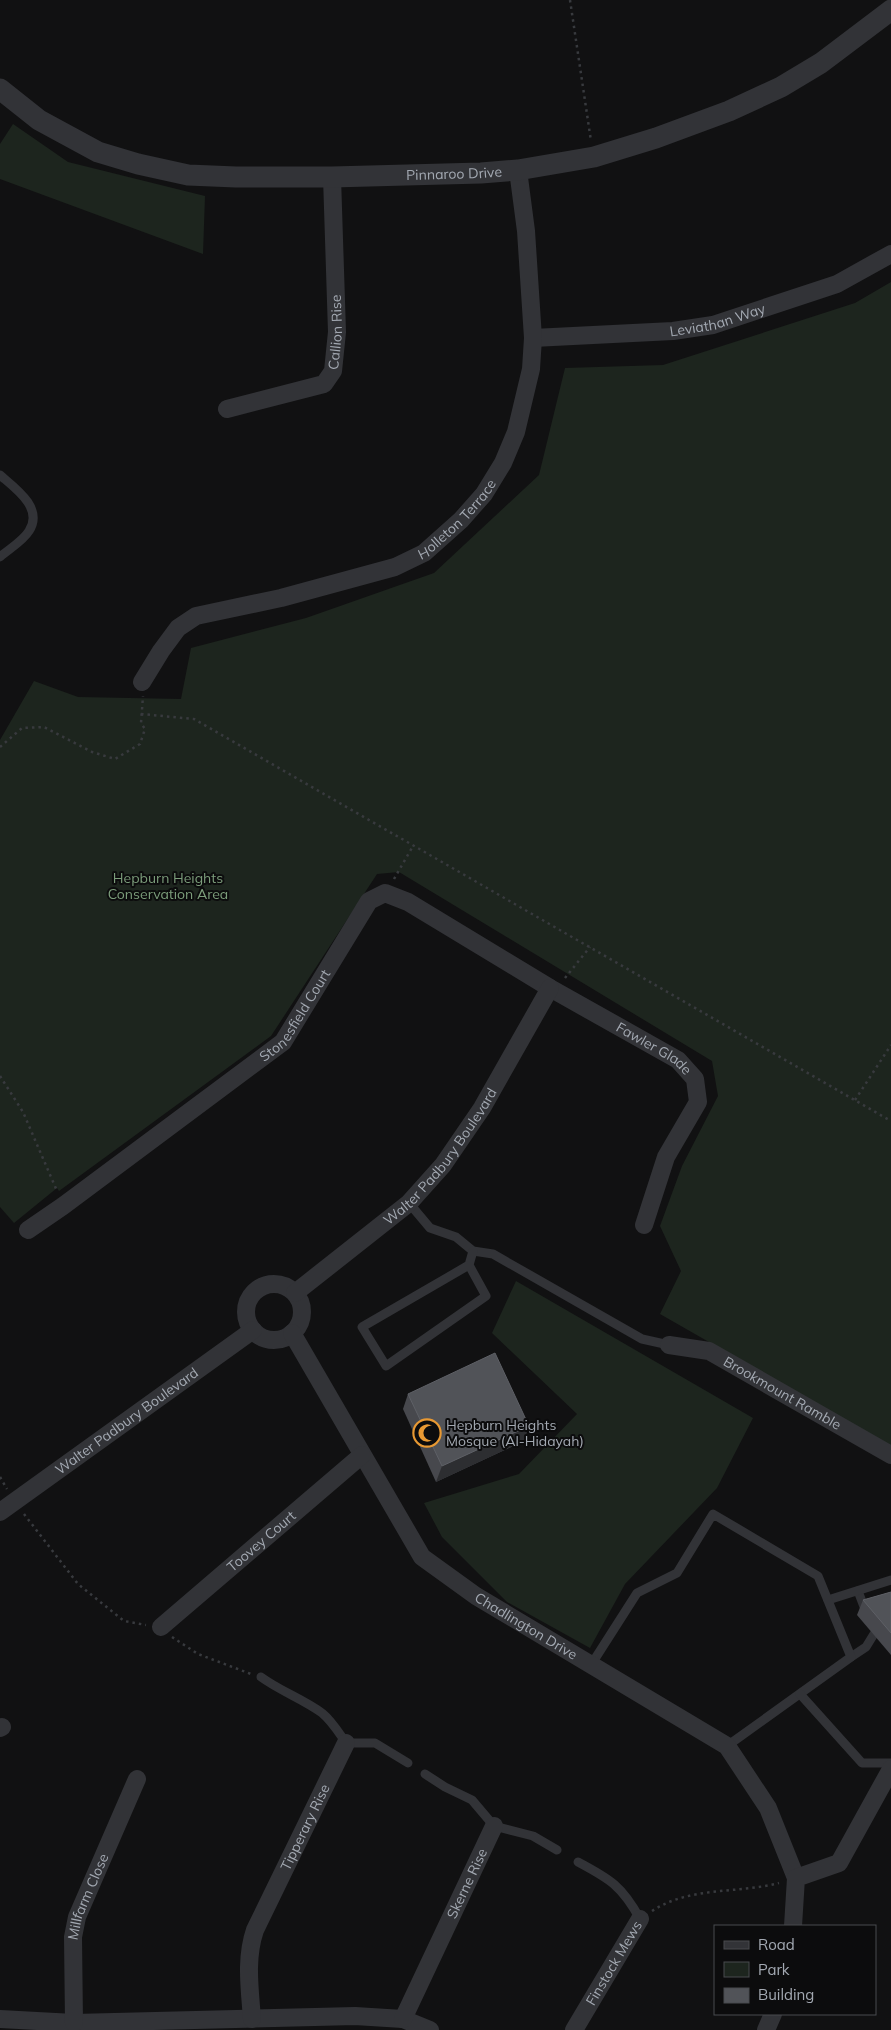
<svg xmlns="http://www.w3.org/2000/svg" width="891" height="2030" font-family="Mulish,sans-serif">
<rect width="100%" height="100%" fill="#111112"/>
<g fill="#1d251e">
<polygon points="13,124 68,162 205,196 203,254 0,179 0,144"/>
<polygon points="891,282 891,1446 660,1314 681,1271 660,1226 682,1166 718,1096 712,1061 399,872 377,874 271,1036 59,1191 57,1188 14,1223 0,1207 0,740 34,681 78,697 181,699 191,648 306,618 434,573 539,475 565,368 663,365 855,303"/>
<polygon points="516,1281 753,1418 717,1488 625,1584 590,1648 507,1602 442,1537 424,1503 519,1474 577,1414 492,1333"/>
</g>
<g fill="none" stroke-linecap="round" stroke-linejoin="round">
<g stroke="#383a3e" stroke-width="2.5" stroke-dasharray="2.5 4" stroke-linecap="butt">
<polyline points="570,0 591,141"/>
<polyline points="141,714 194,719 891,1121"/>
<polyline points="0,747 22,728 44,727 92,752 115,759 140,744 145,729 141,723 143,696"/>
<polyline points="394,879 413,846"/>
<polyline points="565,978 590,947"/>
<polyline points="0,1076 23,1112 57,1191"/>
<polyline points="855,1100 891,1045"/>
<polyline points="0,1477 7,1489"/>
<polyline points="24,1514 78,1584 124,1621 146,1625"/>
<polyline points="172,1637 198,1654 251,1674"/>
<path d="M 652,1911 C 690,1886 737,1894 779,1883"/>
</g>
<g stroke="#323337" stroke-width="9">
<path d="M 0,475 C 15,488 44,508 29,531 C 23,541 9,549 0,557"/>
<polyline points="409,1203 430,1228 456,1237 473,1251 493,1254 642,1339 669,1345"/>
<polyline points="469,1265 486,1296 386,1366 362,1327 469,1265 473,1251"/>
<polyline points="858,1591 866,1612"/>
<polyline points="828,1600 891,1580"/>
<polyline points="851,1657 866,1647 874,1634"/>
<polyline points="591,1665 637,1593 677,1573 713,1514 818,1576 851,1657 727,1746"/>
<path d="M 261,1677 C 280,1691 303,1699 322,1713 C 332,1721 339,1733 346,1743 L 375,1743 L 408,1763"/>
<polyline points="800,1694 862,1763 891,1763"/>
<polyline points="425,1774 445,1787 472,1800 494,1826 533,1836 557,1850"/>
<path d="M 578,1862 C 610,1879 622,1886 640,1919"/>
</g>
<g stroke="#323337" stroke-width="18">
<path id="s1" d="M 533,338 L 673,331 L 713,325 L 837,284 L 891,254"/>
<path id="s2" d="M 227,409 L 324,384 L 333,371 L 337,332 L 332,177"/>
<path id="s3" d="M 142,682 L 161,651 L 178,628 L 196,616 L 281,598 L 395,567 L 424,553 L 461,520 L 484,494 L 503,463 L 516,432 L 531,369 L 533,338 L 526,231 L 518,170"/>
<path id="s4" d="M 28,1230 L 63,1206 L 283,1042 L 369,901 L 385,893 L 408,902 L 550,988 L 678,1060 L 695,1079 L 698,1102 L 666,1157 L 644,1225"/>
<circle cx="274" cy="1312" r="28"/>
<path id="s5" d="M 295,1293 L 409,1203 L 443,1165 L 482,1108 L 550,988"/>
<path id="s6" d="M 292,1333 L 422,1557 L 476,1596 L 727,1746 L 768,1808 L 796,1878"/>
<path id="s7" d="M 669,1345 L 709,1351 L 891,1455"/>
<path id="s8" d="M 0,1512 L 253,1330"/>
<path id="s9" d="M 161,1627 L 362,1455"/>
<polyline points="0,1728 2,1727"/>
<polyline points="793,1926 796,1878 839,1863 891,1769"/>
<polyline points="0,2019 74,2023 355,2016 403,2019 430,2030"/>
<path id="s10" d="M 252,2019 C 250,1990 245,1959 255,1930 L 346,1743"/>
<path id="s11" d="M 403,2019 L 494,1826"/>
<path id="s12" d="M 74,2023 L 73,1937 L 77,1917 L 137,1779"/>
<path id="s13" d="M 574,2030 L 640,1919"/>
<polyline points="766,2030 773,2014"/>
</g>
<path stroke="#323337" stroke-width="21" id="s14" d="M 0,89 L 39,120 L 98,152 L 138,164 L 188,175 L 236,177 L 332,177 L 481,173 L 518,170 L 594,157 L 656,138 L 729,111 L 781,87 L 821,63 L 891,10"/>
</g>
<g fill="#47484d">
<polygon points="408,1394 524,1441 436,1482 403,1409"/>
<polygon points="891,1592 891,1655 857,1615 863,1600"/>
</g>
<polygon fill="#2d2e31" points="529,1426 524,1441 436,1482 442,1466"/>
<g fill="#515358" stroke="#5e6066">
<polygon points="495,1353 529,1426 442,1466 408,1394"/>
<polygon points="891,1592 891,1633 863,1600"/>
</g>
<defs>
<g id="mosque-ring" transform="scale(1.4375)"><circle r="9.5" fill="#0c0c0d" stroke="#e89933" stroke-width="1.5"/><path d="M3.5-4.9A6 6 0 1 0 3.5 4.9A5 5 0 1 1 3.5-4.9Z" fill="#e89933"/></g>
</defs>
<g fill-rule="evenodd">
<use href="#mosque-ring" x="427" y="1433"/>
</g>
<g text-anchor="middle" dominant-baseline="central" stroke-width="4" stroke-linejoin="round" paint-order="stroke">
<g font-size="14" fill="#a3a9b2" stroke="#0c0c0d">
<text stroke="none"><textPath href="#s14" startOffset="476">Pinnaroo Drive</textPath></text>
<text stroke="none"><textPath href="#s1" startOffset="186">Leviathan Way</textPath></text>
<text stroke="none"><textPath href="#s2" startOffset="155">Callion Rise</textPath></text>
<text stroke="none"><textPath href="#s3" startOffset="371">Holleton Terrace</textPath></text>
<text stroke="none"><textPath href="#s4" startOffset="345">Stonesfield Court</textPath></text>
<text stroke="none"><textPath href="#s4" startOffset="811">Fawler Glade</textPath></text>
<text stroke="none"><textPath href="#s5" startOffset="201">Walter Padbury Boulevard</textPath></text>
<text stroke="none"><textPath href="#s7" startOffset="125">Brookmount Ramble</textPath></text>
<text stroke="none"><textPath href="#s8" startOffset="156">Walter Padbury Boulevard</textPath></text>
<text stroke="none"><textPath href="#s9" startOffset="132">Toovey Court</textPath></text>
<text stroke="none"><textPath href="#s6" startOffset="384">Chadlington Drive</textPath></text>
<text stroke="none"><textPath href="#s10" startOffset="204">Tipperary Rise</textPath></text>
<text stroke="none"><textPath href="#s11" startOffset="150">Skerne Rise</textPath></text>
<text stroke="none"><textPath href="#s12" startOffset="129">Millfarm Close</textPath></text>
<text stroke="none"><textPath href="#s13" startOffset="78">Finstock Mews</textPath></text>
</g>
<g font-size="14" fill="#7c9d7b" stroke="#0c0c0d">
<text x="168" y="878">Hepburn Heights<tspan x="168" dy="16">Conservation Area</tspan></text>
</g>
<g font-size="14" fill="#a3a9b2" stroke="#0c0c0d" text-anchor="start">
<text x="446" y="1425">Hepburn Heights<tspan x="446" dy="16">Mosque (Al-Hidayah)</tspan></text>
</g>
</g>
<rect x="714" y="1925" width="162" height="90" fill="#0c0c0d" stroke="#484b4f"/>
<rect x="724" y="1941" width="25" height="8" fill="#323337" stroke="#484b4f"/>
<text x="758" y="1950" font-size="15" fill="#a3a9b2">Road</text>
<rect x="724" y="1962" width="25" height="15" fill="#1d251e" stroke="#484b4f"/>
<text x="758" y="1975" font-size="15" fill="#a3a9b2">Park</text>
<rect x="724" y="1988" width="25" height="15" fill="#515358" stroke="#484b4f"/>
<text x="758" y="2000" font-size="15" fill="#a3a9b2">Building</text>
</svg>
